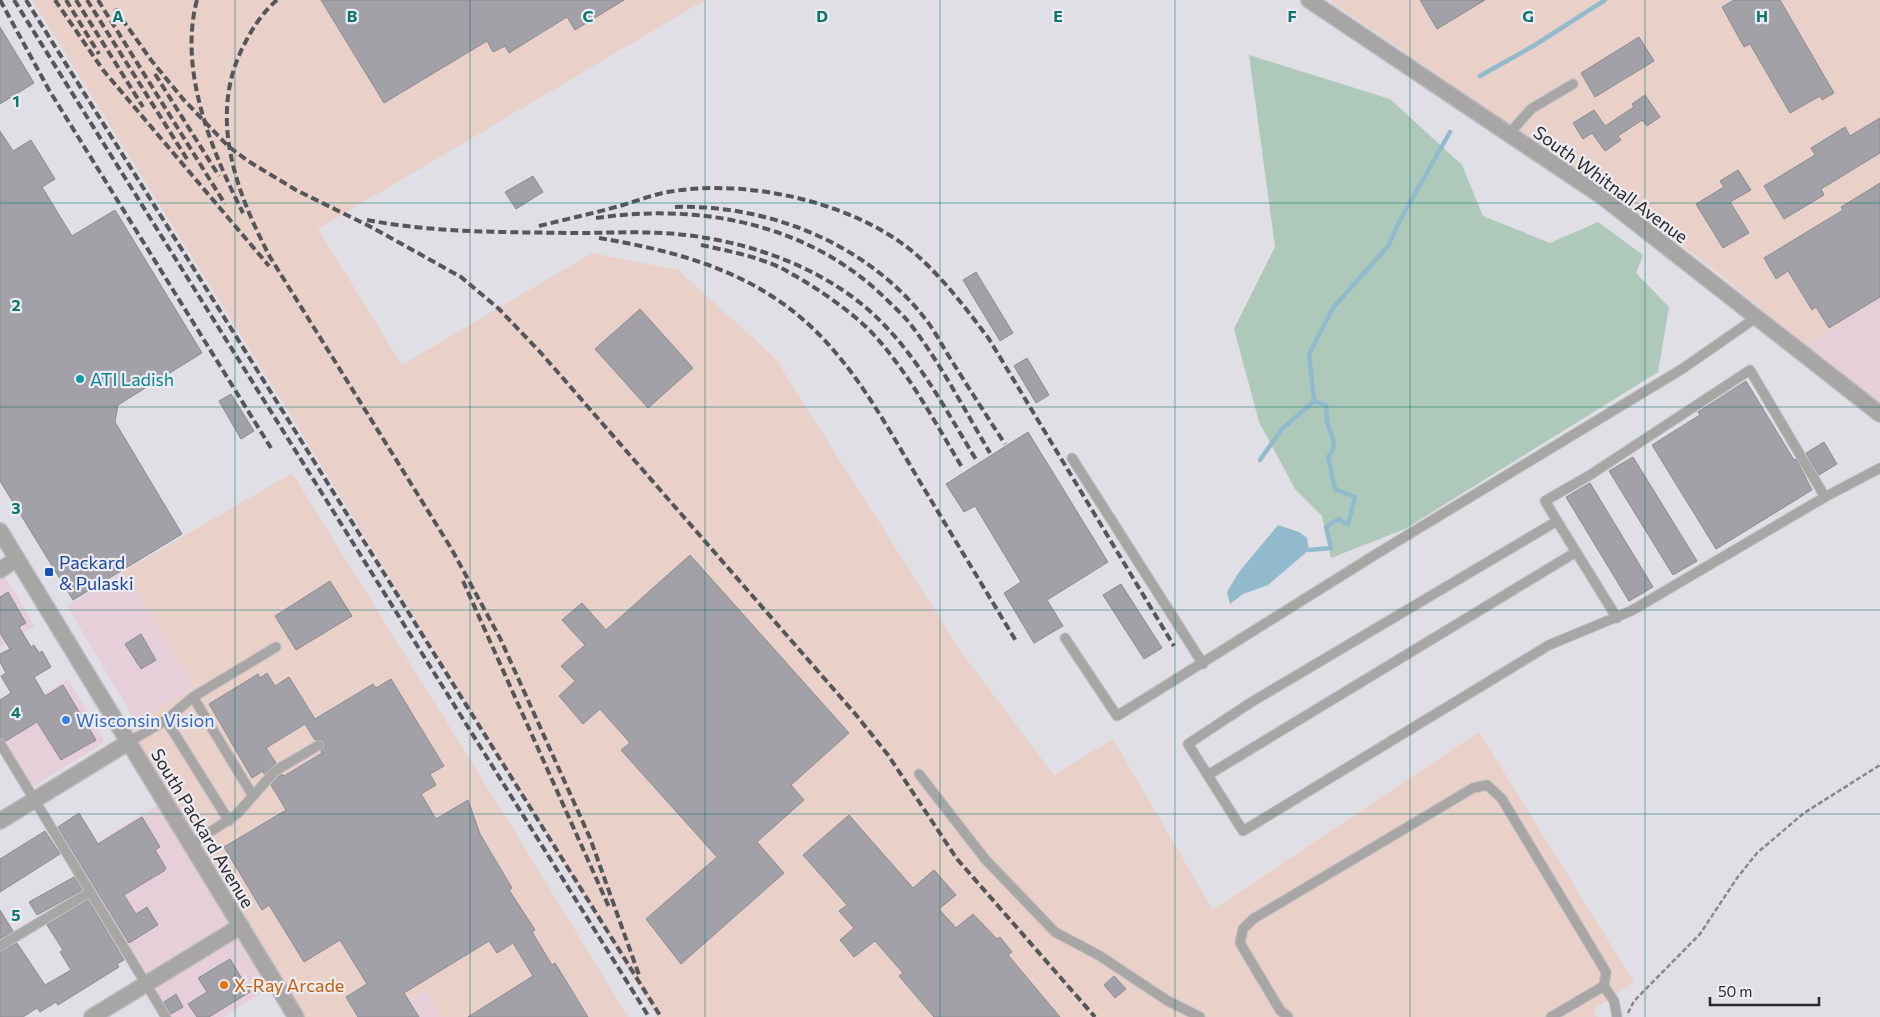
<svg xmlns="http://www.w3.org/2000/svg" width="1880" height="1017" font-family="Commissioner,sans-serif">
<rect width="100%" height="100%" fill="#e0dfe6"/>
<g fill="#e7cfd9">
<polygon points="1880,298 1880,414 1799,350"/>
<polygon points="0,569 35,626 0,647"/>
<polygon points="124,571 194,687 136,722 67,606"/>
<polygon points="68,679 104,740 102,744 31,788 0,735 0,721"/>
<polygon points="164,801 276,984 223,1017 166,1017 70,859"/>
<polygon points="426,989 440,1017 380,1017"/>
</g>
<g fill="#e9d0c8">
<polygon points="32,0 705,0 318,229 402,365 592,253 678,270 775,358 962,653 1054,775 1113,739 1213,910 1479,732 1634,982 1593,1010 1597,1017 657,1017 298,427"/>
<polygon points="1333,0 1880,0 1880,298 1806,345 1712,268 1619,198 1331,2"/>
<polygon points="292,473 523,845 628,1017 440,1017 426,989 380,1017 296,1017 122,731 194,687 124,571"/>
</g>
<polygon fill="#aec9b9" points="1249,55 1390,99 1462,165 1483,216 1550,243 1598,222 1643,255 1636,273 1669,307 1658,372 1405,529 1331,558 1322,516 1295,489 1259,422 1234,329 1275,247"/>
<polygon fill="#91bbcd" points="1278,525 1299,532 1307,538 1309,550 1268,585 1243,594 1230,604 1227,592 1239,572"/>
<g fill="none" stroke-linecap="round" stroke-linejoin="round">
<g stroke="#91bbcd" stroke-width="4.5">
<polyline points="1480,76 1535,45 1605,0"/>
<polyline points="1314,401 1309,354 1333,308 1388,246 1400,220 1450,132"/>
<polyline points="1260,460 1281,430 1314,401"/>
<path d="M 1309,550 L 1331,548 L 1326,527 L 1339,519 L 1348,525 L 1355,497 L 1335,489 L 1328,457 C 1339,446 1331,435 1327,422 C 1326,417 1327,411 1326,405 L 1314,401"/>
</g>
</g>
<g fill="#a1a1a7" stroke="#8c8b91">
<polygon points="321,0 624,0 575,30 567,17 509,53 505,46 493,52 487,41 384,103"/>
<polygon points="1420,0 1485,0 1437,29"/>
<polygon points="1734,0 1780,0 1834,93 1822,100 1820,96 1790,113 1750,44 1744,47 1722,7"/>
<polygon points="0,27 34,83 0,104"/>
<polygon points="1639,37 1654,61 1595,97 1581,73"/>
<polygon points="1645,95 1660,117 1647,126 1642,120 1618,136 1621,140 1605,151 1592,133 1583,139 1573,123 1594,110 1605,126 1634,107 1632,104"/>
<polygon points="1880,118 1880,153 1821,189 1824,195 1784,219 1764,186 1815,155 1811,148 1845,127 1850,136"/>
<polygon points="0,131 13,151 31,140 55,179 42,187 72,236 115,210 202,353 118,405 115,422 182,534 73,600 0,481"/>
<polygon points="1738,170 1751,190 1730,202 1749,233 1723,248 1696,204 1724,187 1720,181"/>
<polygon points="533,176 543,192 516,209 505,192"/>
<polygon points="1880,183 1880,297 1829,328 1816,307 1812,310 1788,271 1776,279 1764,258 1843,210 1841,207"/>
<polygon points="976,272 1013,333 1000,341 963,280"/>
<polygon points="640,309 693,368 648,408 595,349"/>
<polygon points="1027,358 1049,395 1036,403 1014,366"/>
<polygon points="1746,381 1794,460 1796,459 1812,490 1716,549 1652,445 1700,415 1698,412"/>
<polygon points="231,394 254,431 241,439 219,401"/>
<polygon points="1028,432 1108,562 1047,600 1063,626 1034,643 1004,593 1021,582 975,506 964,512 946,484"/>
<polygon points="1824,442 1837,464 1819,475 1806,453"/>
<polygon points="1633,457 1697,561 1673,575 1609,471"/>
<polygon points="1590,483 1653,587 1629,601 1566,497"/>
<polygon points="690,555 849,733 791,785 804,800 757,842 784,873 681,964 646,919 717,857 621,750 630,743 600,709 583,724 559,696 575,681 561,666 585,645 562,620 582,603 606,630"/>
<polygon points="330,581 352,616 296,650 275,616"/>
<polygon points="1121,584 1162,648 1144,659 1103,595"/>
<polygon points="8,592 26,623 19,627 31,647 34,645 39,653 42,651 51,667 34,677 45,696 63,685 96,740 61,760 37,722 6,741 0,737 0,700 11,693 1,676 6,673 0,662 0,654 10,649 0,633 0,597"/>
<polygon points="141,634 156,660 141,669 125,644"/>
<polygon points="267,673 275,686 289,677 315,719 373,684 376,688 391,679 444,766 430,774 436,785 421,794 436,819 468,800 480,834 512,888 509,890 535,930 532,932 552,965 555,963 588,1017 468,1017 533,976 513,943 497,953 489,941 404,993 419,1017 358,1017 346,997 367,984 340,940 304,962 269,905 262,910 224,847 286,810 271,785 279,776 282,774 284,776 322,753 321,751 325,745 322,739 315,740 305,724 266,748 276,763 264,774 263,771 252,778 209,704 258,674 260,678"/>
<polygon points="79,813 98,844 142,817 160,847 155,850 166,868 164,871 124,895 136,914 147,907 158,925 129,943 58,827"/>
<polygon points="849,815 913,888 934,870 956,895 939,909 956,928 973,914 997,939 1000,937 1012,952 1008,955 1060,1017 934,1017 899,976 903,973 875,941 854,957 840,940 854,928 839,911 847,905 803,855"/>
<polygon points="45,831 60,854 0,892 0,859"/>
<polygon points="74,877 82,890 37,915 29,902"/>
<polygon points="88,900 124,960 117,964 119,967 58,1005 56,1002 40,1012 37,1008 23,1017 0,1017 0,952 17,943 45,985 71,970 60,952 63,950 47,925"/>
<polygon points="0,910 13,931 0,939"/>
<polygon points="230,959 250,992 209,1017 197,1017 188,1004 207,992 198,978"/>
<polygon points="1114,976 1126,989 1115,998 1104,985"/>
<polygon points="176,994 183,1007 171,1014 164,1002"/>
</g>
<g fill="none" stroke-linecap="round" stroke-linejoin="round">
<g stroke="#bbbbc1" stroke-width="11">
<g id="service">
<polyline points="1509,134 1531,109 1573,84"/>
<polyline points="1072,458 1203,664"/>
<polyline points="1825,497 1750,370 1590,475 1545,501 1557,521 1250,703 1188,744 1243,831 1549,645 1631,611 1825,497 1880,468"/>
<polyline points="1557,521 1617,618"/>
<polyline points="1065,638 1117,716 1378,553 1682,369 1757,317"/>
<polyline points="193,697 253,796"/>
<polyline points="166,720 229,821"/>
<polyline points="129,742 166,720 193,697 276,647"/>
<polyline points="0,743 166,1017"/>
<polyline points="919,774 985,859 1055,932 1100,956 1168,1001 1200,1017"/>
<polyline points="1208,775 1576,552"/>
<polyline points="191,845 237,814 275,771 319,745"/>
<polyline points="0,946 90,892"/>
<polyline points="1288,1017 1280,1010 1240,943 1243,929 1253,919 1473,788 1487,785 1502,799 1606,972 1604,986 1614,1001 1617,1017"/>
<polyline points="1551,1017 1604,986"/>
</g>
</g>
<g stroke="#bbbbc1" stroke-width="18">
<g id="minor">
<polyline points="0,570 17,559"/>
<polyline points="0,821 129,742"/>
<polyline points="92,1017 241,926"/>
</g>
</g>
<g stroke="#bbbbc1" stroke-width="18">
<g id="tertiary">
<polyline points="1309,0 1603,197 1880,414"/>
<polyline points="0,531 296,1017"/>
</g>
</g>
<polyline stroke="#88878c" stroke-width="2.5" stroke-dasharray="5 2.5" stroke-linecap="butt" points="1628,1013 1634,1001 1700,934 1737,878 1757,853 1804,813 1880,765"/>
<use href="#service" stroke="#a8a5a5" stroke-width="9"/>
<use href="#minor" stroke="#a8a5a5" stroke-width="15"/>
<use href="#tertiary" stroke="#a8a5a5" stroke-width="15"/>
<g stroke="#565559" stroke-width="4" stroke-dasharray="8 4" stroke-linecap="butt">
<polyline points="0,0 49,90 271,448"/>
<polyline points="14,0 649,1017"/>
<polyline points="26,0 661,1017"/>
<polyline points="55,0 103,70 269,266"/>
<polyline points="66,0 99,54"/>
<polyline points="76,0 143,107"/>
<polyline points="87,0 187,159"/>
<polyline points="98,0 225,204"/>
<path d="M 197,0 C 178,70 212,152 243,213"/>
<path d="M 277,0 C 264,11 253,27 245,43 C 207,114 235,190 270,257 L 451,548 L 500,638 L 590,838 L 639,975"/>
<polyline points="115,9 151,60 183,99 228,146 248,161 296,190 373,228 461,277 499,309 541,353 857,716 888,755 957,859 1095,1017"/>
<polyline points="155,74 219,176"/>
<path d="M 675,207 C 767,204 865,243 923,316 C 934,329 941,344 950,358 C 968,387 986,415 1005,444"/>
<path d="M 596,218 C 699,203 807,223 884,297 C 892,305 901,313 908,321 C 940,362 964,409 990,453"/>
<path d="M 367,220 C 435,233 505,232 574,233 C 608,233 643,231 676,234 C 742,240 812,263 864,306 C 914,348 943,406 977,461"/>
<path d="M 539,226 C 567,219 595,213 623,205 C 640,200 657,193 674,191 C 753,179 861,204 920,258 C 946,282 968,311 989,339 L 1174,646"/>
<path d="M 599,238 C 658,248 718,262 770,295 C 841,339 879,413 920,482 C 952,535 984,588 1016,641"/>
<path d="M 701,245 C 729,251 760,257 785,270 C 814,286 852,311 875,336 C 910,375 936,424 963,469"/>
<polyline points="463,581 609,907"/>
</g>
</g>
<path fill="none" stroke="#0f766e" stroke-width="1" stroke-opacity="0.55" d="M 235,0 L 235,1017M 470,0 L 470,1017M 705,0 L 705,1017M 940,0 L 940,1017M 1175,0 L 1175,1017M 1410,0 L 1410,1017M 1645,0 L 1645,1017M 0,203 L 1880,203M 0,407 L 1880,407M 0,610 L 1880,610M 0,814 L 1880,814"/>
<circle fill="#0f9aa8" stroke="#edecf3" stroke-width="2" cx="80" cy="379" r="5"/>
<rect fill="#1a4fb4" stroke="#edecf3" stroke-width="2" x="44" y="567" width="10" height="10" rx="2.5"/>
<circle fill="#3f7fe0" stroke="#edecf3" stroke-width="2" cx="66" cy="720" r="5"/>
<circle fill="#e8710a" stroke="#edecf3" stroke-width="2" cx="224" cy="985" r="5"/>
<g text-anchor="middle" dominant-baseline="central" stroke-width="4.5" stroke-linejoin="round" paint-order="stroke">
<g font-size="18" fill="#29292b" stroke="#edecf3">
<text transform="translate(1611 184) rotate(36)">South Whitnall Avenue</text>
<text transform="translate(203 828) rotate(59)">South Packard Avenue</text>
</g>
<g font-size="18" fill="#0d838f" stroke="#edecf3" text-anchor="start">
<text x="90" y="379">ATI Ladish</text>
</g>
<g font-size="18" fill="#164399" stroke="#edecf3" text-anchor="start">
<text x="59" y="562">Packard<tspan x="59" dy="21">&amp; Pulaski</tspan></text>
</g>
<g font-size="18" fill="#366cbe" stroke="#edecf3" text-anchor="start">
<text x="76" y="720">Wisconsin Vision</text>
</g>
<g font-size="18" fill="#c56008" stroke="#edecf3" text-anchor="start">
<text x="234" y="985">X-Ray Arcade</text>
</g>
</g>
<g font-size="16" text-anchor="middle" font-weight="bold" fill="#0f766e" stroke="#edecf3" stroke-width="4.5" stroke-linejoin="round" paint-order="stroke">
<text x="118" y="22">A</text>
<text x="352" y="22">B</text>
<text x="588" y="22">C</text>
<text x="822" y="22">D</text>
<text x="1058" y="22">E</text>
<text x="1292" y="22">F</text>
<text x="1528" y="22">G</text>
<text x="1762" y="22">H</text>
<text x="16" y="107">1</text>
<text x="16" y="311">2</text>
<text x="16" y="514">3</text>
<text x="16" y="718">4</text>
<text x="16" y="921">5</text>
</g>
<path d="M1710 997v8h109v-8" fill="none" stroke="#29292b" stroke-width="2.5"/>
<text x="1718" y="997" font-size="15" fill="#29292b" stroke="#edecf3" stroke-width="4" paint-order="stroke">50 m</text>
</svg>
